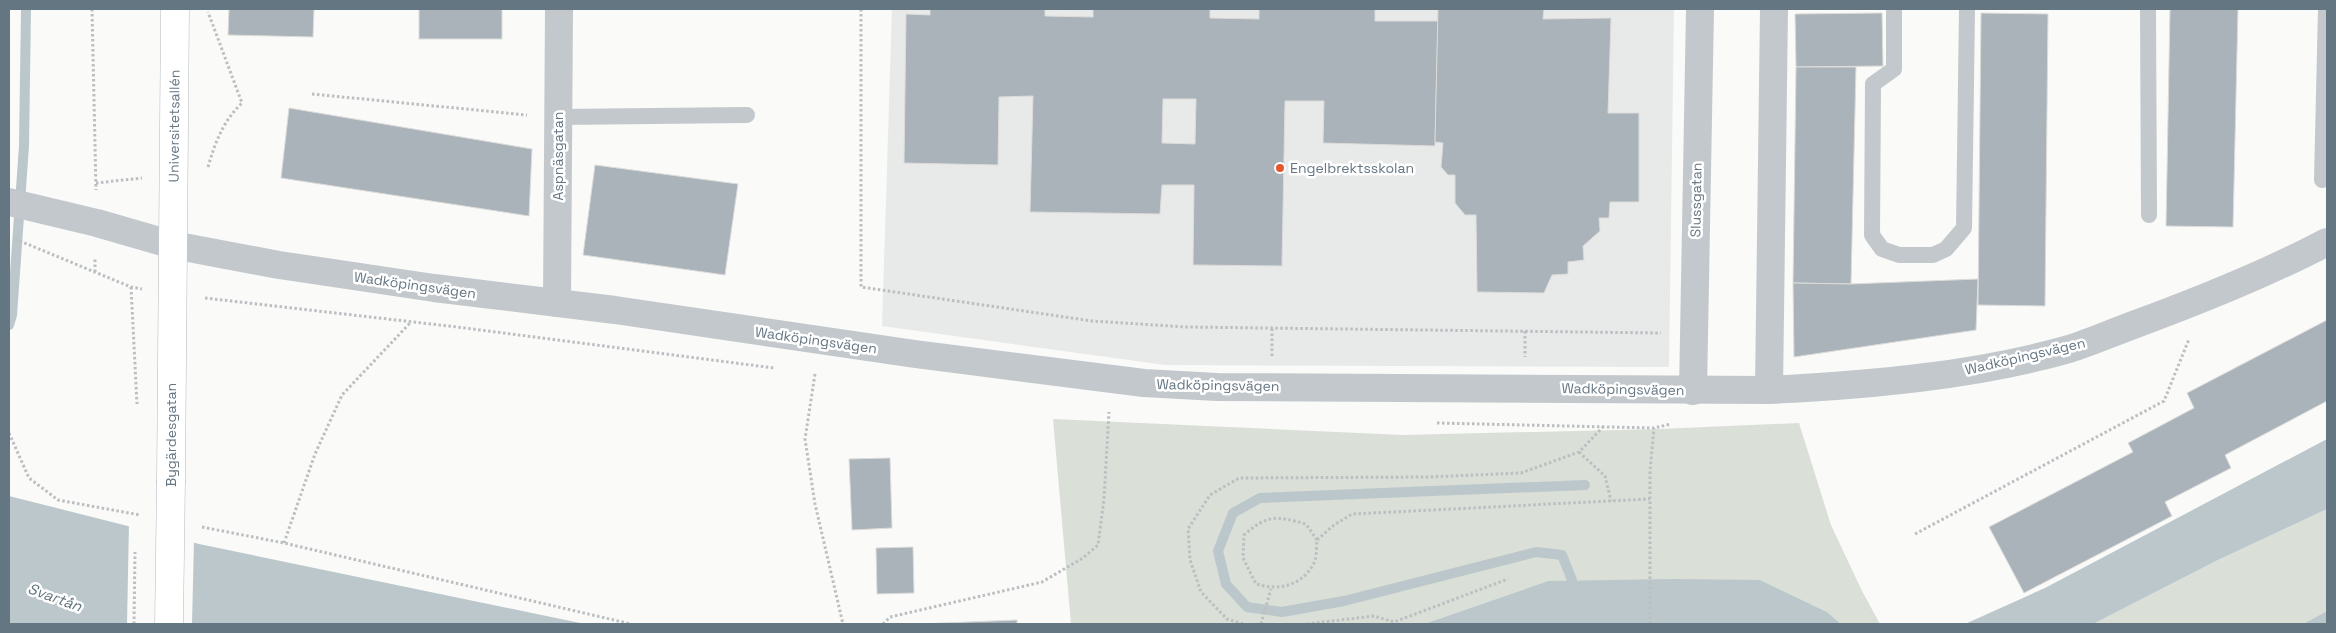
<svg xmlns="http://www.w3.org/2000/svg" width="2336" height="633" font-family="'Space Grotesk',sans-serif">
<rect width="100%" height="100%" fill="#fafaf8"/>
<polygon fill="#e8e9e9" points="892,9 1674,9 1669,367 1165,365 882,326"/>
<g fill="#dadfd7">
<polygon points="1053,419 1403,435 1659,429 1799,423 1831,525 1862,591 1880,624 1841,624 1827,612 1760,580 1548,581 1424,624 1071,624"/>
<polygon points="2327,509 2327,611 2303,624 2093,624 2218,560"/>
</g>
<g fill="#bbc7cb">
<polygon points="2327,439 2327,509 2218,560 2093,624 1965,624 2045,588"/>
<polygon points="9,496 199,544 585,624 9,624"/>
<polygon points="1674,579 1760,580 1827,612 1841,624 1424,624 1548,581"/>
<polygon points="2327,611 2327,624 2303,624"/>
</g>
<polygon fill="#fafaf8" points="129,523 194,540 192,624 127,624"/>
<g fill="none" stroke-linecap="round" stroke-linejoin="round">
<g stroke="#bbc7cb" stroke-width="10">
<polyline points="9,325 12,315 24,146 26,9"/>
<polyline points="1572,580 1562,555 1536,552 1344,601 1282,612 1247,607 1226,584 1218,551 1233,513 1260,498 1585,485"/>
</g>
</g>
<g fill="#aab3b9" stroke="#dcdcda" fill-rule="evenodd">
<polygon points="229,9 314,9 313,37 228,35"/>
<rect x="419" y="9" width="83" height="30"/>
<path d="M 930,9 L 1045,9 L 1045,16 L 1093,17 L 1093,9 L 1210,9 L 1210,18 L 1259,19 L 1259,9 L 1375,9 L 1375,21 L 1438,21 L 1435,146 L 1323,143 L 1324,101 L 1285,101 L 1282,266 L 1193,265 L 1194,185 L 1162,185 L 1160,214 L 1030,212 L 1033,96 L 999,97 L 998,165 L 904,163 L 906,14 L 930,15 ZM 1163,99 L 1196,99 L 1195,144 L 1162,143 Z"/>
<polygon points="1438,9 1544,9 1543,19 1611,18 1608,113 1639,113 1639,202 1610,202 1609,218 1599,218 1600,231 1583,246 1584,260 1568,262 1568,274 1552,275 1544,293 1477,292 1476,215 1465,215 1455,203 1455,175 1448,175 1441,167 1443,143 1435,142"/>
<polygon points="2170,9 2238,9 2233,227 2166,226"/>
<polygon points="1882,13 1883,66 1796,67 1795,14"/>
<polygon points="1981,13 2048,14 2045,306 1978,305"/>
<polygon points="1796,67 1856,67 1851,284 1793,283"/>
<polygon points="289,108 532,149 529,216 281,178"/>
<polygon points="595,165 738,184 725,275 583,255"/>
<polygon points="1978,279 1976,330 1794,357 1793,283 1851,284"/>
<polygon points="2327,320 2327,401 2225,455 2231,468 2165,502 2172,516 2024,593 1989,527 2133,452 2128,443 2194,408 2187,393"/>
<polygon points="890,458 892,528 852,530 849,459"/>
<polygon points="913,547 914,593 877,594 876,548"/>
<polygon points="1017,620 1017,624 918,624"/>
</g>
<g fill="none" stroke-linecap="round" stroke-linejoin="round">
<g stroke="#b3babf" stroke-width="29">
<g id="secondary">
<path id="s1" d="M 171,480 L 175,9"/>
</g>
</g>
<g stroke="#bbbfc2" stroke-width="3" stroke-dasharray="2.5 2.5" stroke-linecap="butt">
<polyline points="92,9 96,190"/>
<polyline points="861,9 861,287 1092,321 1186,327 1661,333"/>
<polyline points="312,94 527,115"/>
<path d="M 208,167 C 215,143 223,121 242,103 L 208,12"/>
<polyline points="96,183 142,178"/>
<polyline points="15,239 131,287 142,289"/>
<polyline points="95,272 95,257"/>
<polyline points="131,287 137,404"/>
<polyline points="205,298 457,327 774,368"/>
<polyline points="1525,331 1525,357"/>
<polyline points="1272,356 1272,328"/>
<polyline points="815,374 805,439 815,504 843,624"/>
<polyline points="1437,423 1654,428 1671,424"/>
<polyline points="9,433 29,478 58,500 140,515"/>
<polyline points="1579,452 1605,476 1611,501"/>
<polyline points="202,527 284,543 631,624"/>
<polyline points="1915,534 2164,401 2189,339"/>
<path d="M 1317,540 L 1306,524 C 1276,516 1268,514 1244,535 L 1243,558 L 1256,584 C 1279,591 1302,586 1314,563 C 1317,557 1316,547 1317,540 L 1334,525 L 1352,514 L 1650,499"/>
<polyline points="284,543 315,454 342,395 411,322"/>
<polyline points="883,624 890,617 1042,582 1083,558 1098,545 1104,499 1109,412"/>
<polyline points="1243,624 1227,619 1201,592 1190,560 1188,529 1210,495 1239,478 1428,477 1521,473 1579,452 1603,427"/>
<polyline points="1261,624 1271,589"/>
<polyline points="1307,624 1374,616 1394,622 1508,579"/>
<polyline points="1650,624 1650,471 1654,428"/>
</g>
<g stroke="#c3c8cc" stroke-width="16">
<polyline points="1894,9 1894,69 1873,84 1872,235 1882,249 1899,255 1933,255 1946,249 1964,228 1967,9"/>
<polyline points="2148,9 2149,215"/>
<polyline points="558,117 747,115"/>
<polyline points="2322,180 2326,9"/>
</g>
<g stroke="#c3c8cc" stroke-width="28">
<path d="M 9,202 L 97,223 L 173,245 L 279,265 L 434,288 L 615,310 L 915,354 L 1144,383 L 1217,387 L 1769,390 C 1867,385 1974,376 2069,349 C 2091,342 2114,332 2136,324 C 2201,300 2266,274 2327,242"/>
<polyline points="557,303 559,9"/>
<polyline points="1769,390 1774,9"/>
<polyline points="1693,391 1700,9"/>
</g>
<use href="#secondary" stroke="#fff" stroke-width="28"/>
<g stroke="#b3babf" stroke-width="29" stroke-linecap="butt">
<polyline id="secondary-bridge" points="169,624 171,480"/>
</g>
<polyline stroke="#bbbfc2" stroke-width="3" stroke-dasharray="2.5 2.5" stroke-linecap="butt" points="134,624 135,552"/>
<use href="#secondary-bridge" stroke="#fff" stroke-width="28"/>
</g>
<circle fill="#e4572e" stroke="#fff" stroke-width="2" cx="1280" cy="168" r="5"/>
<g text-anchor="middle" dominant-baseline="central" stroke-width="5" stroke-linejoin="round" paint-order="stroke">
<g font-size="14" fill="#657683" stroke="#fff">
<text stroke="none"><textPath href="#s1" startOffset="354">Universitetsallén</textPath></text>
<text transform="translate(558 156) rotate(-90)">Aspnäsgatan</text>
<text transform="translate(1696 200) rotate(-89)">Slussgatan</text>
<text transform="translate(415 285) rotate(8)">Wadköpingsvägen</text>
<text transform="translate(816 340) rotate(8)">Wadköpingsvägen</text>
<text transform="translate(2025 356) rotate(-13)">Wadköpingsvägen</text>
<text transform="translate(1218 385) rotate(1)">Wadköpingsvägen</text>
<text transform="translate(1623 389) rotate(1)">Wadköpingsvägen</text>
<text transform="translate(171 435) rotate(-90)">Bygärdesgatan</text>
</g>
<g font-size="14" fill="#657683" stroke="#fff" text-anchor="start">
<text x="1290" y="168">Engelbrektsskolan</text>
</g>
<g font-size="15" font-style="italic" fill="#60757c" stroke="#fff">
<text transform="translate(55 597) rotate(20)">Svartån</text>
</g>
</g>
<rect width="2336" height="633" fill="none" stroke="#657683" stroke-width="20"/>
</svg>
